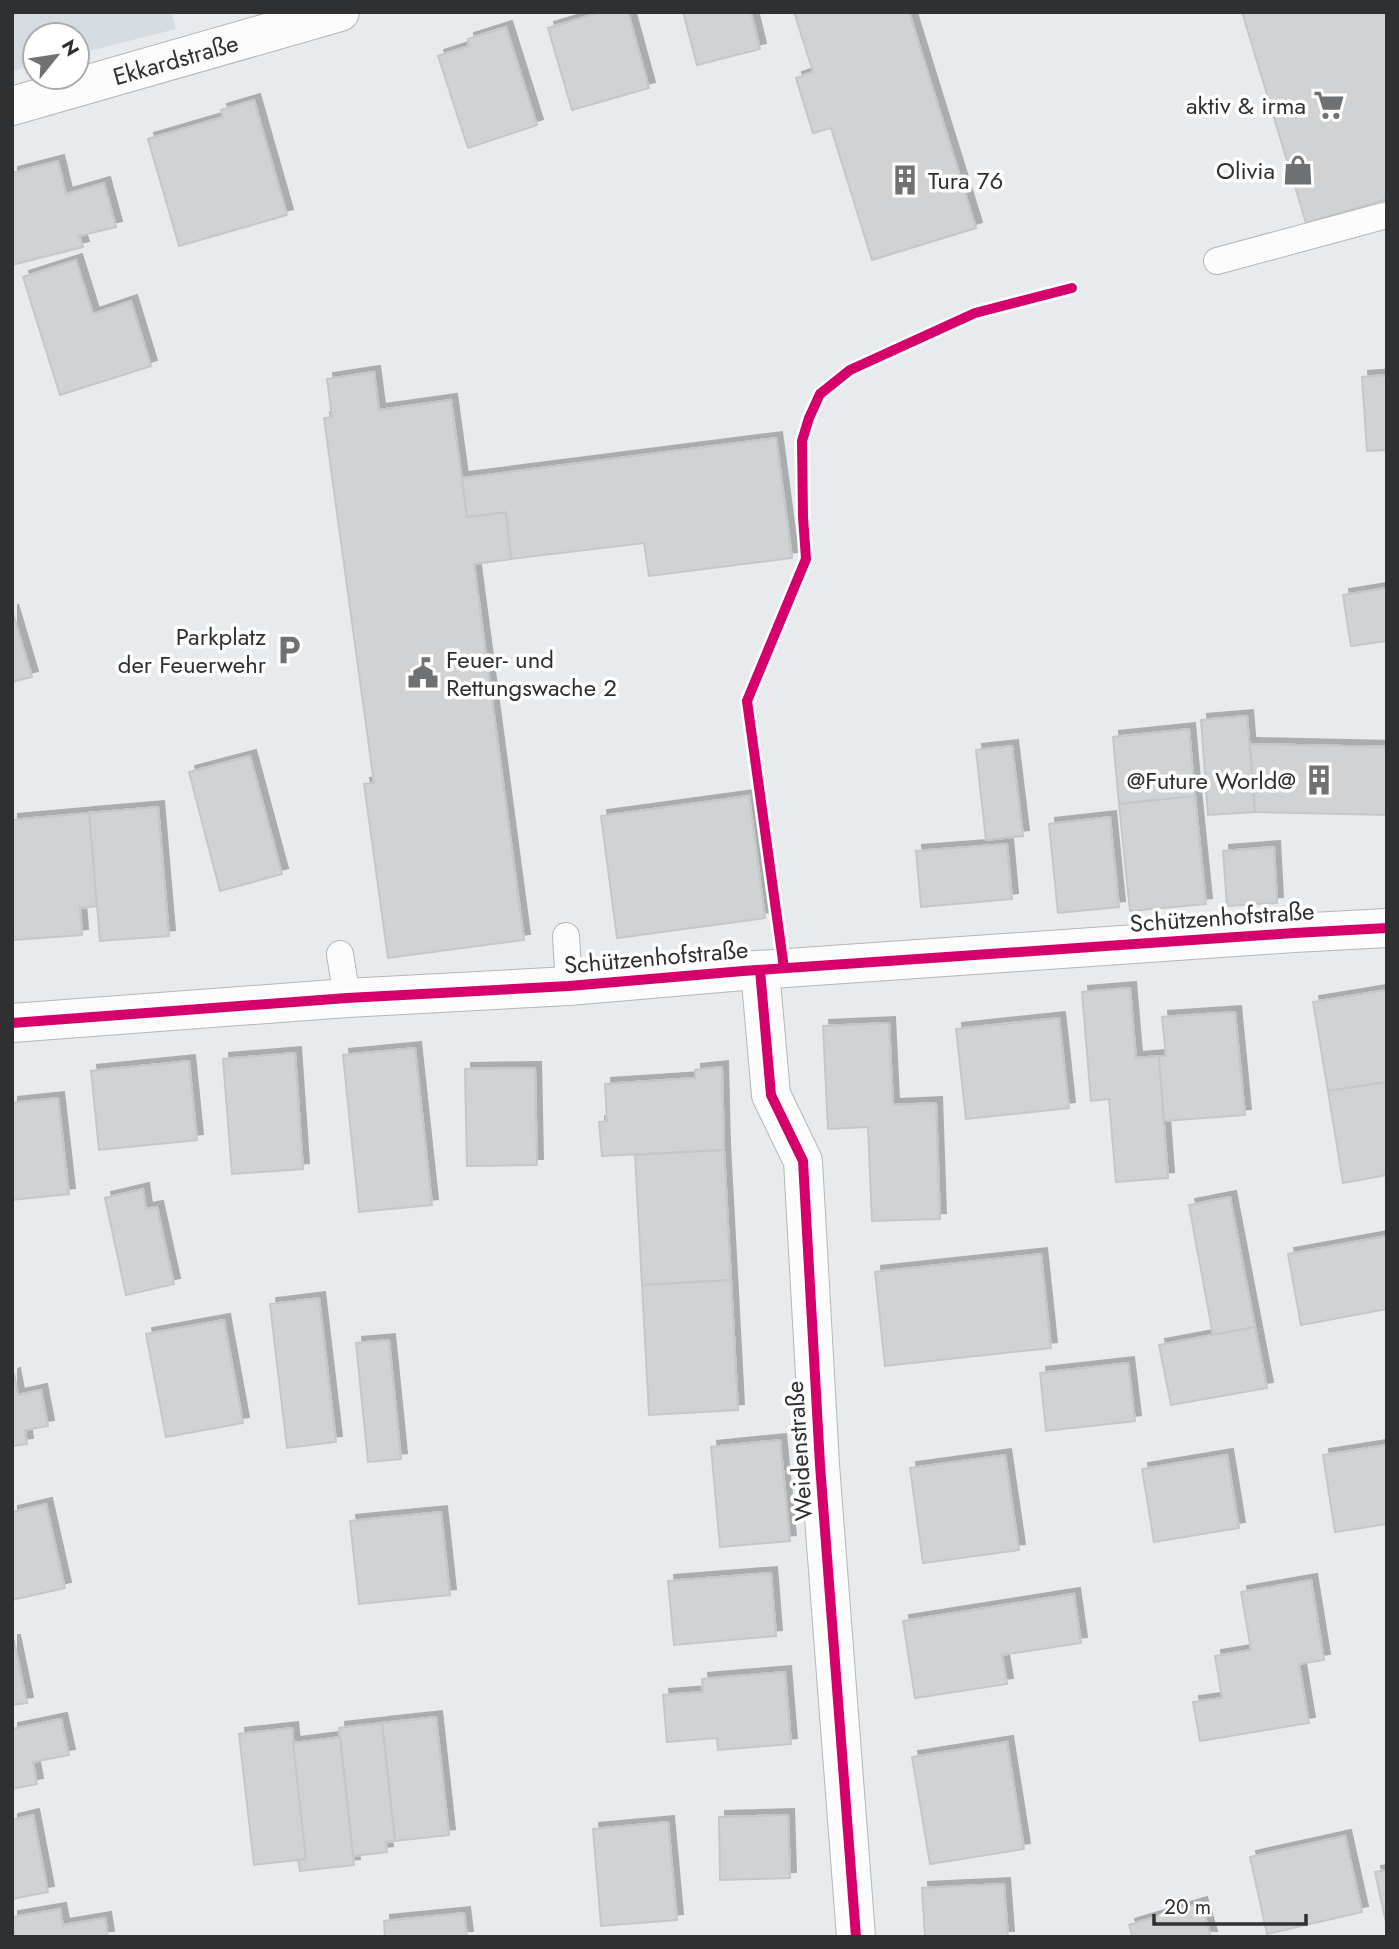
<svg xmlns="http://www.w3.org/2000/svg" width="1399" height="1949" font-family="Jost,sans-serif">
<defs>
<filter id="shadow"><feDropShadow dx="6" dy="-6" stdDeviation="0" flood-color="#0004"/></filter>
</defs>
<rect width="100%" height="100%" fill="#e8ebed"/>
<polygon fill="#d5dce2" points="12,12 171,12 176,29 77,54 77,35 35,35 35,65 12,71"/>
<g fill="#d0d2d4" stroke="#c5c8c9" stroke-width="2" filter="url(#shadow)">
<polygon points="601,12 628,12 649,88 572,110 548,28"/>
<polygon points="683,12 751,12 760,49 697,65"/>
<polygon points="794,12 909,12 976,228 872,260 831,128 813,133 796,78 813,72"/>
<polygon points="1242,12 1387,12 1387,199 1306,223"/>
<polygon points="506,27 537,125 468,148 438,56 469,46 468,39"/>
<polygon points="254,100 287,215 179,246 148,139 223,117 221,110"/>
<polygon points="58,161 66,194 104,183 116,227 79,236 83,247 12,265 12,173"/>
<polygon points="76,260 93,314 131,301 151,366 60,395 23,277"/>
<polygon points="374,372 379,410 451,400 467,517 506,512 511,559 474,564 524,940 388,958 364,784 374,783 324,418 332,417 327,379"/>
<polygon points="1387,375 1387,450 1367,451 1362,377"/>
<polygon points="776,438 792,558 649,576 644,543 511,559 506,512 467,517 462,478"/>
<polygon points="1387,588 1387,641 1351,646 1343,595"/>
<polygon points="12,610 32,677 12,682"/>
<polygon points="1247,716 1255,812 1208,815 1201,720"/>
<polygon points="1189,729 1195,796 1119,804 1113,737"/>
<polygon points="1250,744 1387,747 1387,815 1255,812"/>
<polygon points="1012,746 1023,836 986,840 976,750"/>
<polygon points="250,756 282,874 220,891 189,772"/>
<polygon points="749,796 765,918 617,938 601,816"/>
<polygon points="1195,796 1206,904 1130,911 1119,804"/>
<polygon points="158,807 169,936 100,941 89,813"/>
<polygon points="89,813 97,906 80,908 82,935 14,940 12,914 12,820"/>
<polygon points="1110,817 1119,907 1058,913 1049,824"/>
<polygon points="1007,844 1012,899 921,907 916,851"/>
<polygon points="1274,847 1277,903 1227,906 1223,851"/>
<polygon points="1130,988 1136,1058 1159,1056 1168,1178 1116,1182 1109,1099 1091,1101 1082,992"/>
<polygon points="1387,990 1387,1082 1328,1091 1313,1002"/>
<polygon points="1235,1012 1245,1115 1164,1121 1159,1056 1166,1056 1162,1017"/>
<polygon points="1059,1018 1069,1108 966,1119 956,1029"/>
<polygon points="889,1023 893,1105 936,1103 940,1219 872,1221 868,1127 828,1129 823,1026"/>
<polygon points="415,1048 432,1205 359,1212 343,1055"/>
<polygon points="295,1053 303,1169 232,1174 223,1059"/>
<polygon points="189,1061 197,1140 99,1150 91,1071"/>
<polygon points="722,1067 724,1150 602,1156 599,1122 607,1121 605,1084 695,1078 695,1070"/>
<polygon points="535,1068 537,1165 467,1166 465,1069"/>
<polygon points="1387,1082 1387,1175 1343,1183 1328,1091"/>
<polygon points="58,1098 69,1194 12,1200 12,1103"/>
<polygon points="724,1150 731,1280 642,1285 635,1155"/>
<polygon points="143,1189 146,1209 157,1207 174,1284 126,1295 105,1198"/>
<polygon points="1230,1197 1255,1327 1213,1335 1189,1205"/>
<polygon points="1387,1236 1387,1309 1301,1325 1288,1254"/>
<polygon points="1041,1254 1051,1348 885,1366 875,1272"/>
<polygon points="731,1280 738,1410 649,1415 642,1285"/>
<polygon points="319,1298 336,1442 287,1448 270,1304"/>
<polygon points="224,1320 243,1423 166,1437 146,1334"/>
<polygon points="1255,1327 1267,1388 1171,1405 1159,1345"/>
<polygon points="389,1340 401,1459 368,1462 356,1343"/>
<polygon points="1128,1363 1135,1421 1046,1431 1040,1373"/>
<polygon points="14,1374 18,1395 41,1390 48,1426 25,1430 27,1444 12,1446 12,1375"/>
<polygon points="780,1440 790,1541 720,1547 711,1447"/>
<polygon points="1387,1445 1387,1524 1335,1532 1323,1455"/>
<polygon points="1005,1455 1019,1550 923,1563 910,1468"/>
<polygon points="1227,1455 1239,1528 1154,1542 1142,1469"/>
<polygon points="46,1504 65,1588 12,1600 12,1512"/>
<polygon points="441,1512 450,1595 359,1604 350,1521"/>
<polygon points="771,1573 776,1636 674,1645 668,1581"/>
<polygon points="1311,1580 1324,1660 1299,1664 1309,1723 1200,1741 1193,1702 1222,1698 1215,1656 1251,1650 1241,1592"/>
<polygon points="1074,1594 1081,1643 1002,1655 1007,1684 915,1698 903,1621"/>
<polygon points="12,1641 14,1641 27,1703 12,1705"/>
<polygon points="785,1672 791,1744 718,1750 717,1738 667,1742 663,1695 703,1692 702,1679"/>
<polygon points="436,1717 449,1835 395,1841 382,1723"/>
<polygon points="61,1719 69,1755 33,1762 37,1784 12,1789 12,1729"/>
<polygon points="382,1723 395,1841 386,1842 387,1852 353,1856 339,1728"/>
<polygon points="292,1728 306,1859 254,1865 239,1734"/>
<polygon points="340,1737 354,1865 300,1871 298,1860 306,1859 293,1743"/>
<polygon points="1007,1742 1024,1849 930,1864 912,1757"/>
<polygon points="33,1815 48,1892 12,1899 12,1820"/>
<polygon points="788,1815 790,1878 720,1880 719,1817"/>
<polygon points="668,1822 677,1920 601,1926 593,1829"/>
<polygon points="1345,1836 1362,1912 1267,1934 1250,1857"/>
<polygon points="1387,1870 1387,1927 1375,1872"/>
<polygon points="1004,1884 1008,1937 925,1937 922,1888"/>
<polygon points="1201,1903 1211,1937 1133,1937 1129,1925"/>
<polygon points="60,1909 63,1925 105,1918 108,1937 12,1937 12,1917"/>
<polygon points="464,1913 467,1937 385,1937 384,1921"/>
</g>
<g fill="none" stroke-linecap="round" stroke-linejoin="round">
<g stroke="#b4b6b8" stroke-width="28">
<g id="service">
<polyline points="1217,261 1387,215"/>
<polyline points="566,936 569,986"/>
<polyline points="340,954 347,998"/>
</g>
</g>
<g stroke="#b4b6b8" stroke-width="40">
<g id="minor">
<path id="s1" d="M 12,106 L 340,12"/>
<polyline points="760,970 771,1095 803,1161 820,1465 856,1937"/>
<polyline points="12,1023 347,998 569,986 743,971 1294,933 1387,928"/>
</g>
</g>
<use href="#service" stroke="#fcfcfc" stroke-width="26"/>
<use href="#minor" stroke="#fcfcfc" stroke-width="38"/>
<g stroke="#fff" stroke-width="15">
<g id="cycleway">
<polyline points="784,968 747,701 806,559 803,517 802,441 809,418 820,394 850,370 975,313 1072,288"/>
<polyline points="760,970 771,1095 803,1161 820,1465 856,1937"/>
<polyline points="12,1023 347,998 569,986 743,971 1294,933 1387,928"/>
</g>
</g>
<use href="#cycleway" stroke="#d6006c" stroke-width="10"/>
</g>
<defs>
<g id="supermarket-bare" transform="scale(2.415)"><path d="M-6-5.5h2.5l.6 2H6L4.5 2H-2.5L-4.4-4H-6ZM-1.5 3.2a1.3 1.3 0 1 0 .1 0ZM3 3.2a1.3 1.3 0 1 0 .1 0Z" fill="#6f7173" stroke="#fff" stroke-width="2.5" paint-order="stroke"/></g>
<g id="shop-bare" transform="scale(2.415)"><path d="M-5-2.5h2.3a2.7 3.5 0 0 1 5.4 0H5L5.5 6h-11ZM-1.5-2.5h3a1.5 2.3 0 0 0-3 0Z" fill="#6f7173" stroke="#fff" stroke-width="2.5" paint-order="stroke"/></g>
<g id="building-bare" transform="scale(2.415)"><path d="M-4-6H4V6H1V3H-1V6H-4ZM-2.5-4.3h1.7v1.8h-1.7ZM.8-4.3h1.7v1.8H.8ZM-2.5-1h1.7V.8h-1.7ZM.8-1h1.7V.8H.8Z" fill="#6f7173" stroke="#fff" stroke-width="2.5" paint-order="stroke"/></g>
<g id="parking-bare" transform="scale(2.415)"><path d="M-3.5-5.5H1a3.5 3.5 0 0 1 0 7H-1V5.5H-3.5ZM-1-3.4V-.6H.8a1.4 1.4 0 0 0 0-2.8Z" fill="#6f7173" stroke="#fff" stroke-width="2.5" paint-order="stroke"/></g>
<g id="civic-bare" transform="scale(2.415)"><path d="M-.6-6.5H3V-4.5H.6V-3L4-1V1h2V6H-6V1h2V-1L-.6-3ZM-1.2 2.5V6h2.4V2.5Z" fill="#6f7173" stroke="#fff" stroke-width="2.5" paint-order="stroke"/></g>
</defs>
<g fill-rule="evenodd">
<use href="#supermarket-bare" x="1329" y="105"/>
<use href="#shop-bare" x="1298" y="170"/>
<use href="#building-bare" x="905" y="180"/>
<use href="#parking-bare" x="289" y="650"/>
<use href="#civic-bare" x="423" y="673"/>
<use href="#building-bare" x="1319" y="780"/>
</g>
<g text-anchor="middle" dominant-baseline="central" stroke-width="7" stroke-linejoin="round" paint-order="stroke">
<g font-size="24" fill="#2e3031" stroke="#fff">
<text stroke="none"><textPath href="#s1" startOffset="170">Ekkardstraße</textPath></text>
<text transform="translate(1222 917) rotate(-4)">Schützenhofstraße</text>
<text transform="translate(656 957) rotate(-5)">Schützenhofstraße</text>
<text transform="translate(799 1451) rotate(-94)">Weidenstraße</text>
</g>
<g font-size="24" fill="#2e3031" stroke="#fff" text-anchor="end">
<text x="1306" y="105">aktiv &amp; irma</text>
<text x="1275" y="170">Olivia</text>
<text x="928" y="180" text-anchor="start">Tura 76</text>
<text x="266" y="636">Parkplatz<tspan x="266" dy="28">der Feuerwehr</tspan></text>
<text x="446" y="659" text-anchor="start">Feuer- und<tspan x="446" dy="28">Rettungswache 2</tspan></text>
<text x="1296" y="780">@Future World@</text>
</g>
</g>
<rect width="1399" height="1949" fill="none" stroke="#2e3031" stroke-width="28"/>
<g transform="translate(56 56) rotate(60)"><circle r="33" fill="#ffffff" stroke="#abacad" stroke-width="2"/>
<path d="M0-5L12 26L0 18L-12 26Z" fill="#6f7173"/>
<text y="-10" font-size="19" font-weight="bold" text-anchor="middle" fill="#2e3031">N</text>
</g>
<path d="M1154 1914v10h152v-10" fill="none" stroke="#2e3031" stroke-width="3.5"/>
<text x="1164" y="1914" font-size="21" fill="#2e3031" stroke="#ffffff" stroke-width="5" paint-order="stroke">20 m</text>
</svg>
